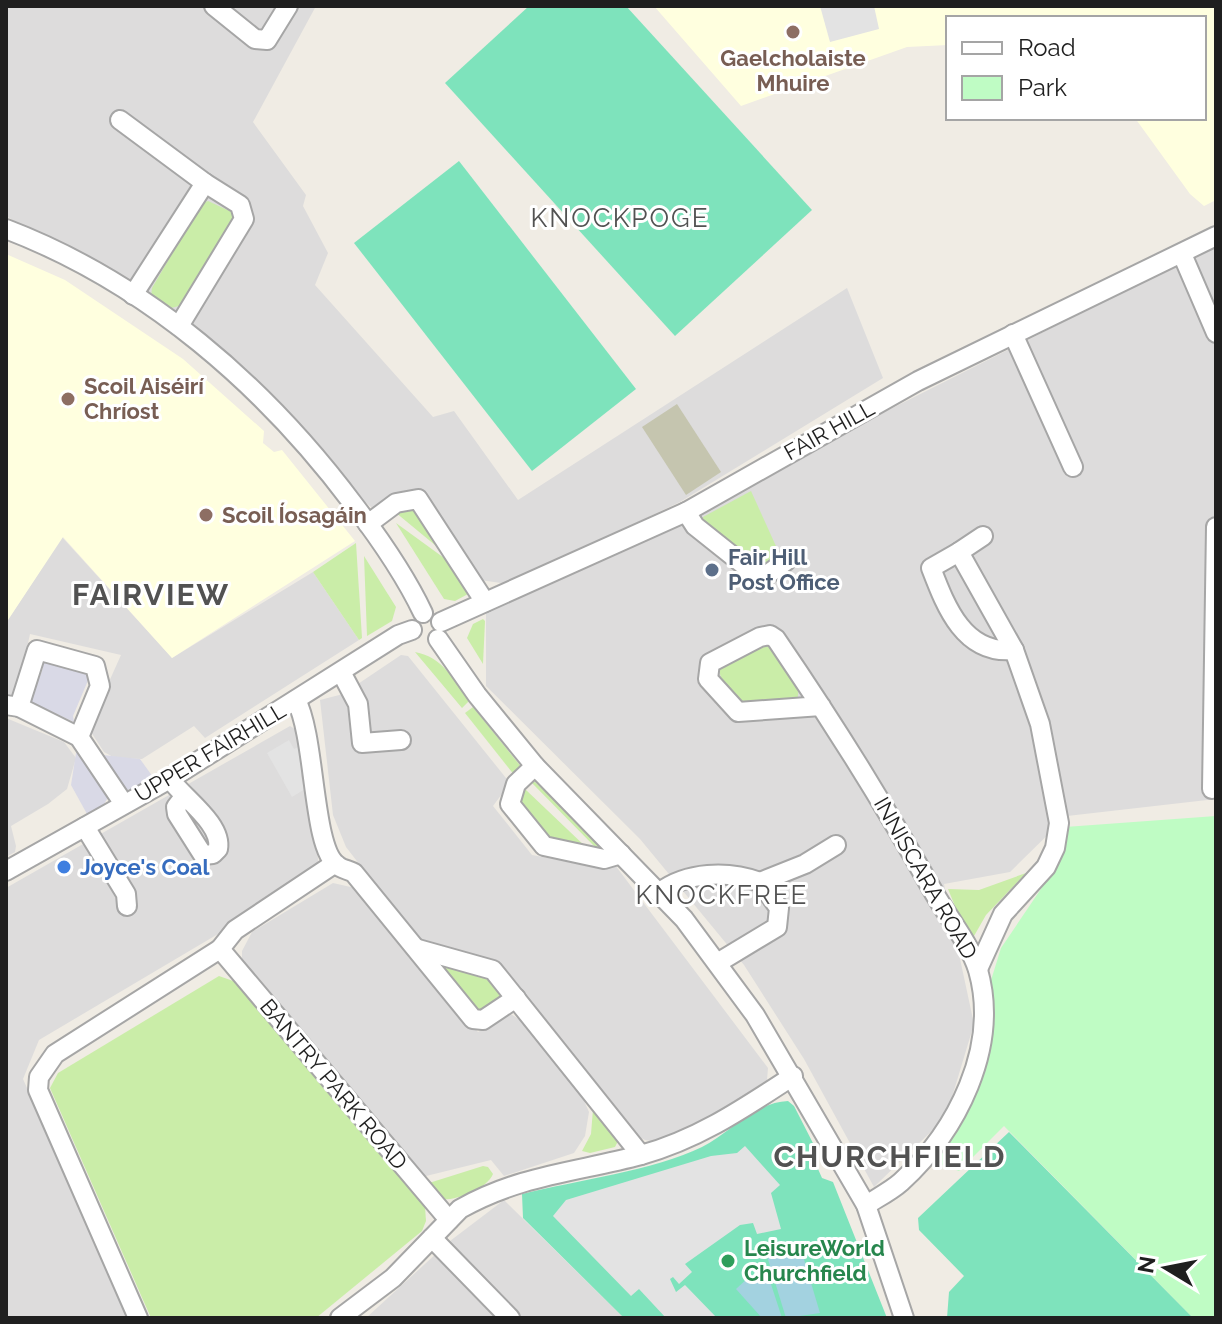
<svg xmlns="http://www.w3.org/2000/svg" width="1222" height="1324" font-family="Raleway,sans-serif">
<rect width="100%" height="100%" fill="#f0ece4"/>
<g fill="#dddcdc">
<polygon points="6,6 316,6 253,122 306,195 303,206 328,253 315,285 433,417 454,411 518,500 847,288 883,378 680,502 508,584 480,580 419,488 372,508 125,284 6,216"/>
<polygon points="1216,245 1216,799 1067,816 1010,872 944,884 974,1024 946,1117 874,1187 804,1059 744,965 640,839 486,686 486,613"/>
<polygon points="62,537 172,658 313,572 359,640 205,738 194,726 142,759 115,758 104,752 91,732 90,724 121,655 30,634 16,697 6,696 6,623"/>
<polygon points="401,655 408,656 510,783 493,806 532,855 597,867 615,865 768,1068 767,1080 700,1124 656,1142 645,1140 639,1137 496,963 425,944 415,936 346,847 333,815 320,700 343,694"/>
<polygon points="6,718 64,742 76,758 67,789 48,804 11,826 16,846 15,852 6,857"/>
<polygon points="290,726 298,731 304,741 308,811 313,810 319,868 304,883 39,1040 23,1079 130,1318 6,1318 6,888"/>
<polygon points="333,883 355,888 414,963 418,961 478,1032 509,1013 522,1021 581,1094 589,1112 585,1136 574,1153 504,1176 491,1160 422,1177 242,961 242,951 252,932"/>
<polygon points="504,1200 624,1318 366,1318 450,1241"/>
</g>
<g fill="#ffffdf">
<polygon points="654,6 1216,6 1216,200 1204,206 1190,194 1135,118 1204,118 1204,18 948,18 948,45 907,47 741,106"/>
<polygon points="6,254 65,280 183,359 264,431 263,443 274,452 282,450 355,541 172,658 63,537 6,623"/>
</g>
<polygon fill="#c5c5af" points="677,404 721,472 686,495 642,427"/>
<g fill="#caeda8">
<polygon points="208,201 234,213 233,226 183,305 167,309 151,297 152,288 201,204"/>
<polygon points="751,491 780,555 761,567 702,521 703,517"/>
<polygon points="416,503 458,564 395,512"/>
<polygon points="396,523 462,571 470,586 468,594 455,601 444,599"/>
<polygon points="356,543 362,638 359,640 313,572"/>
<polygon points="364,556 396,607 392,621 367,636"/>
<polygon points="483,619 485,621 483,664 467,638 473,624"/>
<path d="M 770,642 C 780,657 806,684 796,701 L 747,706 L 721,678 L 718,666 Z"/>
<path d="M 415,652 C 443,657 453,679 469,701 L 462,708 Z"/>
<polygon points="473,707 523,769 515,776 465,713"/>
<polygon points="530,781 535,782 609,851 597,849"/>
<polygon points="520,787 526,790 588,849 555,845 520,802"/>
<polygon points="1026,873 986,915 970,943 948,889 979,890"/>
<polygon points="439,963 484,976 504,995 481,1014 477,1013"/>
<polygon points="219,976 236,982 425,1207 426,1221 422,1231 316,1318 151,1318 50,1088 58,1073"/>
<polygon points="593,1109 620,1137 615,1147 590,1153 582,1151 591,1134"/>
<path d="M 483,1166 L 488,1167 L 493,1174 C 487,1189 454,1202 439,1199 L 428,1188 L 429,1183 Z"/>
</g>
<polygon fill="#bffcc4" points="1216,816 1216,1318 1193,1318 1004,1126 959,1171 928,1160 970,1104 988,990 1001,948 1045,883 1065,827"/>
<g fill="#7ee3bc">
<polygon points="529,6 626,6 812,210 675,336 445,83"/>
<polygon points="459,161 636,389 532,471 354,243"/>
<path d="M 788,1101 L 794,1106 L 816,1149 L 814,1160 L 822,1178 L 833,1182 L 887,1318 L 624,1318 L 523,1218 L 522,1194 C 577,1180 653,1171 702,1147 C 730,1133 756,1102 788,1101 Z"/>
<polygon points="1009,1132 1193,1318 947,1318 949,1292 964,1276 919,1230 918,1218"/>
</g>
<g fill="#e3e3e3">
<polygon points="820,6 874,6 879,29 830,42"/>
<polygon points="289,740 294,749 298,747 302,751 301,777 305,789 292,797 267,753"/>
<polygon points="745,1146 780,1185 771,1193 781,1229 757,1234 753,1223 740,1225 685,1264 692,1272 679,1284 673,1277 670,1279 676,1292 685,1285 717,1318 666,1318 639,1289 631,1296 553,1216 566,1200 711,1156 737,1153"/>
</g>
<g fill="#d9d9e6">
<polygon points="41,660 92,671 73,716 74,722 25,699 27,694 33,695 43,668 37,665"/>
<polygon points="81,750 110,794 103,806 87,814 71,785 76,753"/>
<polygon points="103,755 140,759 153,777 134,789 126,790 99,757"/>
</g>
<g fill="#a3d2e0">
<polygon points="800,1246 820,1313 786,1318 767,1256"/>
<polygon points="767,1272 782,1318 762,1318 736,1289 748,1278"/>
</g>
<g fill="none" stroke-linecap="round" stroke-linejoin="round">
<g stroke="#a6a6a6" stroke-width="22">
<g id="minor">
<polyline points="214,6 255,39 267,40 288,6"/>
<polyline points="120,120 205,183"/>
<path d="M 6,229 C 147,283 265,386 354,505 C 380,539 405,575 423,613"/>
<polyline points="1182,254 1216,333"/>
<polyline points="133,295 205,183 240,205 244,219 179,326"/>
<polyline points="1013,334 1073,467"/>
<polyline points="686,512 695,526 759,577 764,577 786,561"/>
<polyline points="368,524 396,503 418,499 485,602"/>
<path d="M 959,552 L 931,568 C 946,607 964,655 1014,650"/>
<polyline points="441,622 686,512 918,381 1216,236"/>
<polyline points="438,639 477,695 535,766 684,919 755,1015 866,1205 904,1318"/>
<polyline points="341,672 358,704 362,743 401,740"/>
<path d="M 296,700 C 316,737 312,848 337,865 C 341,869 349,870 354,873 L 473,1019 L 483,1020 L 516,998"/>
<polyline points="6,705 19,707 79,737 124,804"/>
<path d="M 821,706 L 738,712 L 708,679 L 710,663 L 760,637 L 770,635 L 776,639 C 832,721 884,804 933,891 C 947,916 970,944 978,970 C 1000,1047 957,1131 901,1182 C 891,1191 877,1198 866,1205"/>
<polyline points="19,707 37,650 95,666 100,686 79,737"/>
<polyline points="535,766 516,784 510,804 544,846 604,859 621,854"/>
<path d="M 170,779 C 182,797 223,824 218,849 L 213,854 L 203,855 L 177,814 L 176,807 L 183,798"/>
<polyline points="1212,789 1216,527"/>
<polyline points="85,827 126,894 127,906"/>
<polyline points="6,871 170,779 398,635 412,630"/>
<polyline points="760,882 805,864 836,845"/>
<path d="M 660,892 C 687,872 727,870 760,882 L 779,908 L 777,927 L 719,962"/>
<polyline points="220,949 235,930 334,864"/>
<polyline points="418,949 493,970 641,1155"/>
<polyline points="978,969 1003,914 1046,867 1055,848 1059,823 1040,724 1014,650 959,552 983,536"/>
<polyline points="432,1238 510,1318"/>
<polyline points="138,1318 38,1090 39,1077 55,1054 220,949 449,1220"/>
<path d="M 340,1318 L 393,1278 L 460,1209 C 520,1175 577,1172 641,1155 C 699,1139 744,1108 793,1076"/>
</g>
</g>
<use href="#minor" stroke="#fff" stroke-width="18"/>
</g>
<g fill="#8d6e63" stroke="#fff" stroke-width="3">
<circle cx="793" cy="32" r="8"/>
<circle cx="68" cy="399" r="8"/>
<circle cx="206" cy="515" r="8"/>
</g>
<circle fill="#5c6f8a" stroke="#fff" stroke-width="3" cx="712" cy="570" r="8"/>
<circle fill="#3f7fe0" stroke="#fff" stroke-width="3" cx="64" cy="867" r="8"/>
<circle fill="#2e9e5b" stroke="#fff" stroke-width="3" cx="728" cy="1261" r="8"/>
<g text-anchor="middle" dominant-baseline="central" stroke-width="6" stroke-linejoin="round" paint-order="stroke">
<g font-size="22" font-weight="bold" fill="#785e54" stroke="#fff" text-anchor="start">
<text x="793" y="58" text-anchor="middle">Gaelcholaiste<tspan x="793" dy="25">Mhuire</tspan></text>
<text x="84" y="386">Scoil Aiséirí<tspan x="84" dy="25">Chríost</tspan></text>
<text x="222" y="515">Scoil Íosagáin</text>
</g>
<g font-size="22" fill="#1f1f1f" stroke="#fff">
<text transform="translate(829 430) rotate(-29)">FAIR HILL</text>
<text transform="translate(210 752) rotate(-31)">UPPER FAIRHILL</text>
<text transform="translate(926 878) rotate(60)">INNISCARA ROAD</text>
<text transform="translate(334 1084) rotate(50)">BANTRY PARK ROAD</text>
</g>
<g font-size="22" font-weight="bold" fill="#4e5e75" stroke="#fff" text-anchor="start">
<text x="728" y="557">Fair Hill<tspan x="728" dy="25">Post Office</tspan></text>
</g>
<g font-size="22" font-weight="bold" fill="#366cbe" stroke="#fff" text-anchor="start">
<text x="80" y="867">Joyce's Coal</text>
</g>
<g font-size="22" font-weight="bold" fill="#27864d" stroke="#fff" text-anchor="start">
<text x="744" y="1248">LeisureWorld<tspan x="744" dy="25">Churchfield</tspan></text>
</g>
<g font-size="26" letter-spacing="2" fill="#525252" stroke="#fff">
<text x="620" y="218">KNOCKPOGE</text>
<text x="722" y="895">KNOCKFREE</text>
</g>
<g font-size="30" font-weight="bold" letter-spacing="2" fill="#525252" stroke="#fff">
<text x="151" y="594">FAIRVIEW</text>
<text x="890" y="1156">CHURCHFIELD</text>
</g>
</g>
<rect width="1222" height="1324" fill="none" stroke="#1f1f1f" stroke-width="16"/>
<rect x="946" y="16" width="260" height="104" fill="#ffffff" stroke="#a5a5a5" stroke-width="2"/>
<rect x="962" y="42" width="40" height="12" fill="#ffffff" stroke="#a5a5a5" stroke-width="2"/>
<text x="1018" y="56" font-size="24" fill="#1f1f1f">Road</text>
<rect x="962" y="76" width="40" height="24" fill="#bffcc4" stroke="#a5a5a5" stroke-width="2"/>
<text x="1018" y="96" font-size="24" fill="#1f1f1f">Park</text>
<g transform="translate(1166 1268) rotate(280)" stroke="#ffffff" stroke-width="6" paint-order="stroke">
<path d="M0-6L14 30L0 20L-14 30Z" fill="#1f1f1f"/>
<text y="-12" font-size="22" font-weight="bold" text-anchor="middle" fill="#1f1f1f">N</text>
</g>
</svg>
